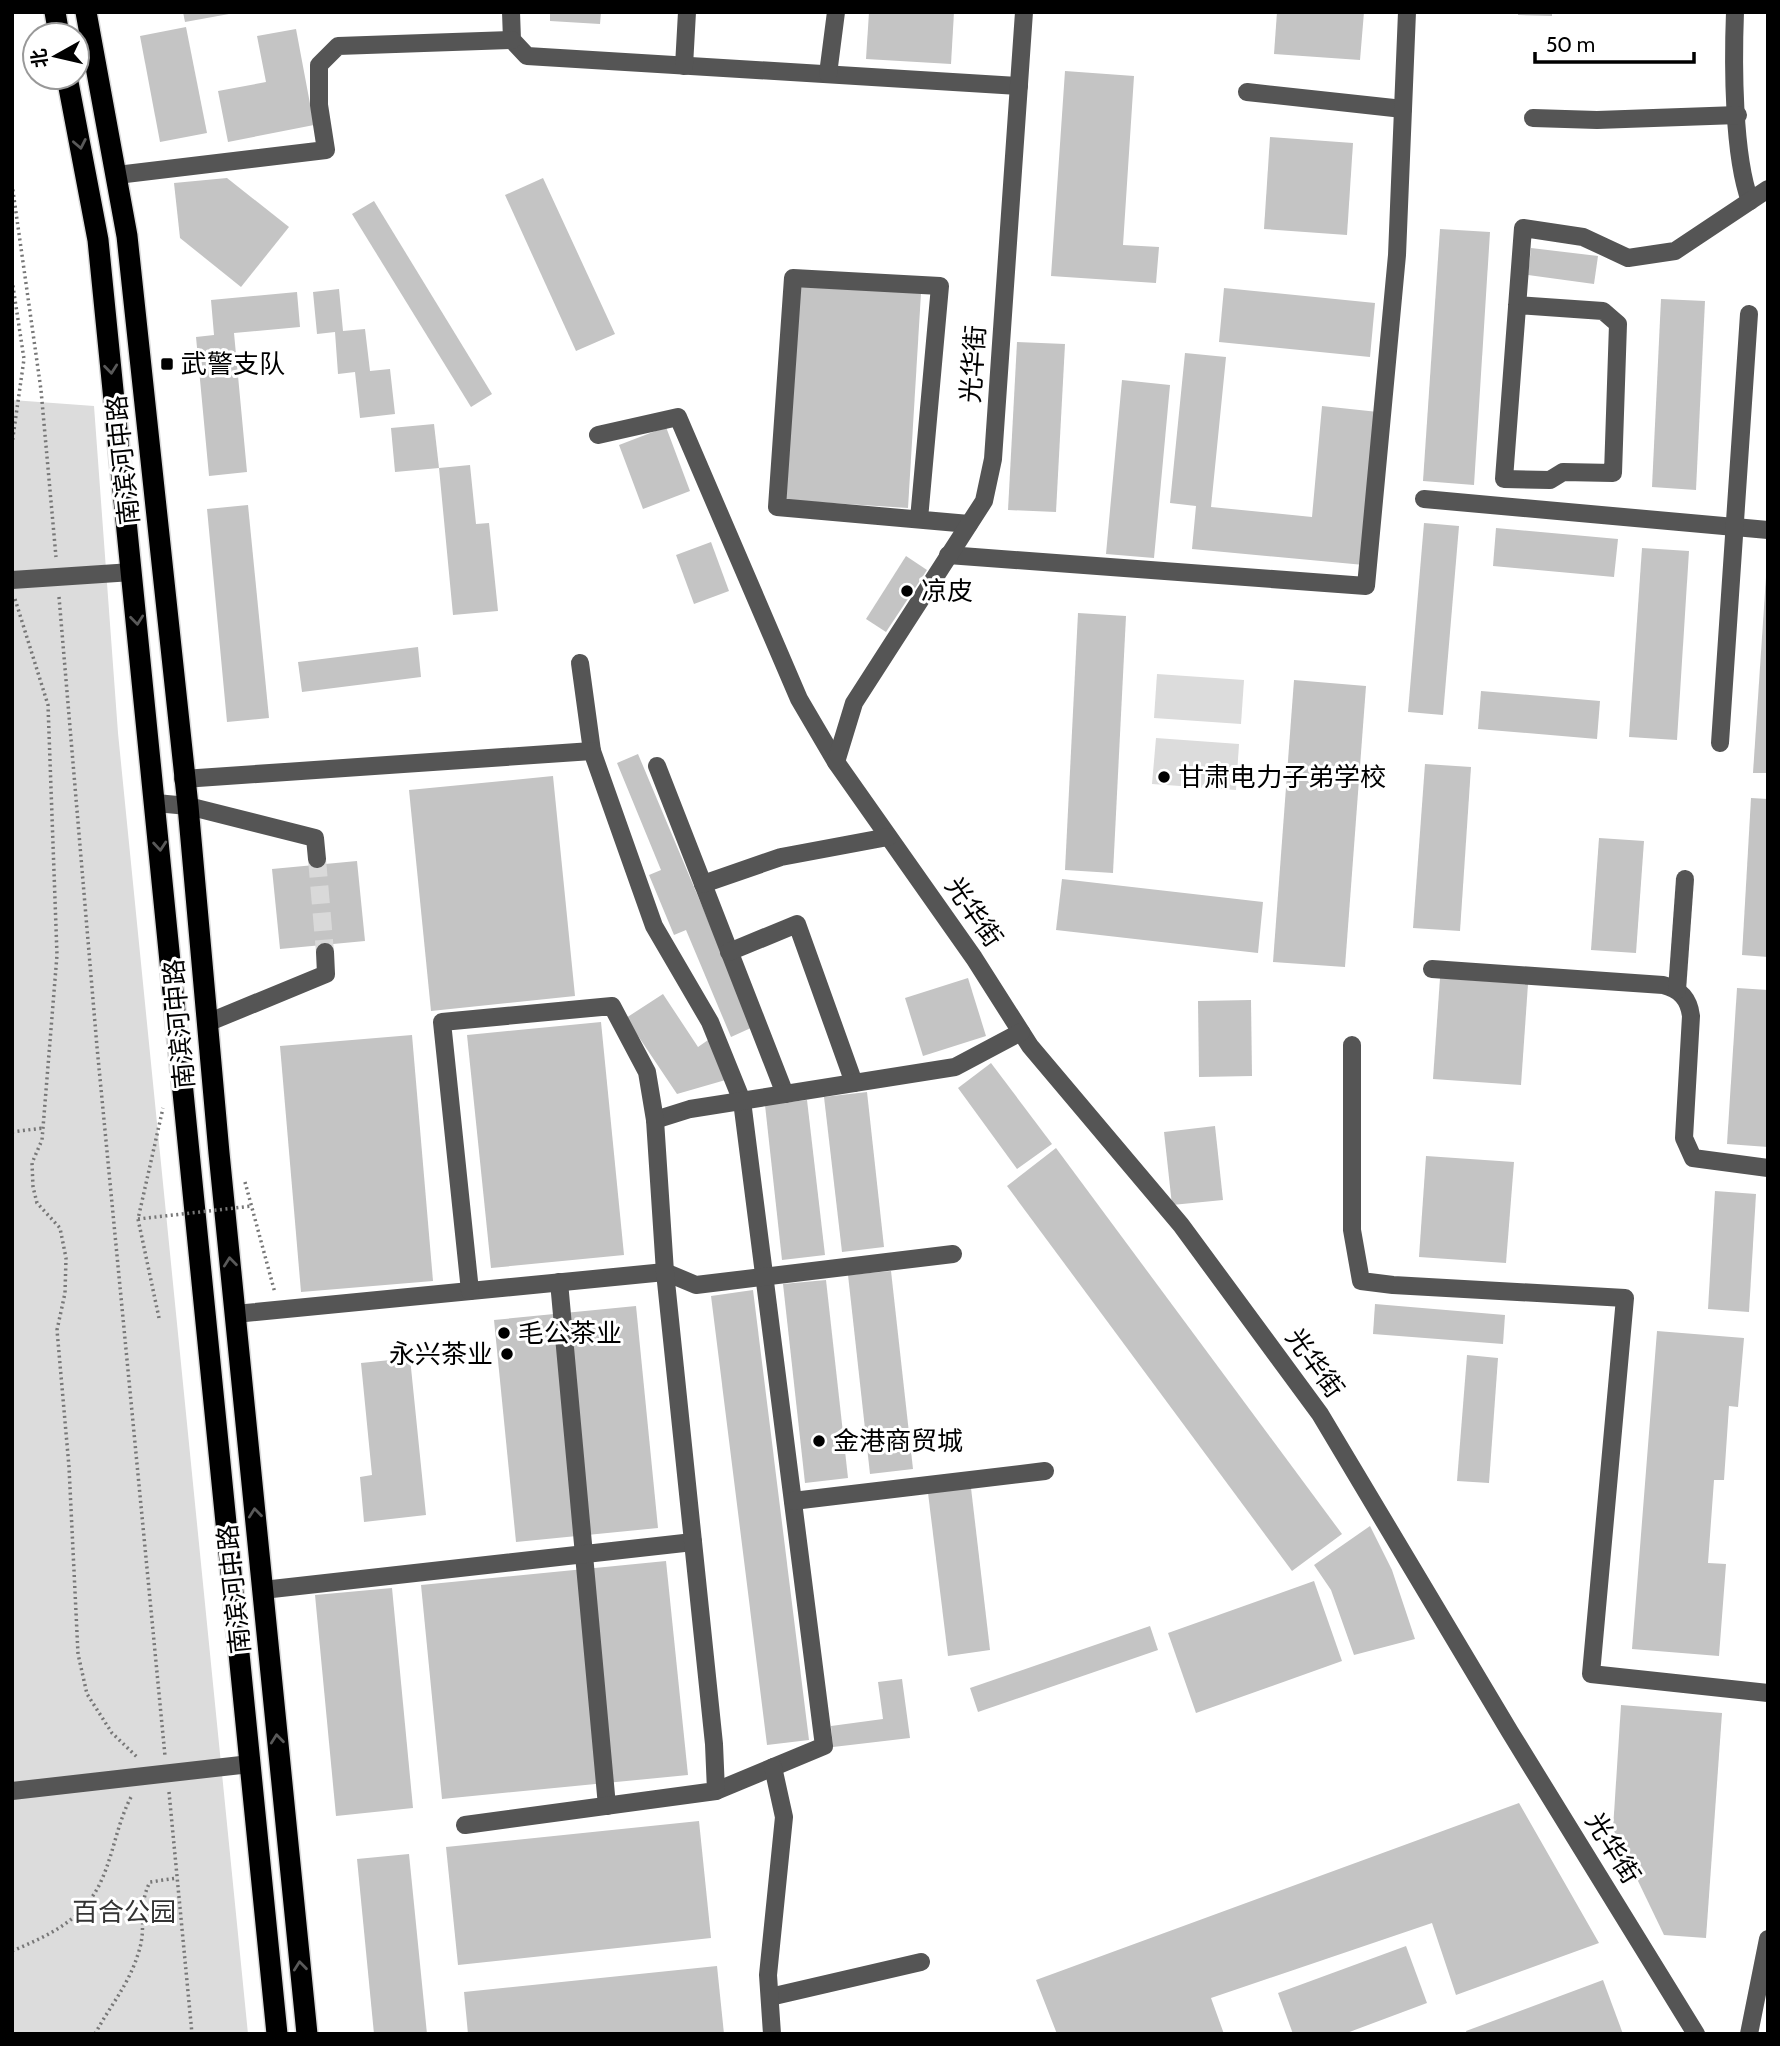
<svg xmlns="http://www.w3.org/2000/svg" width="1780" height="2046" font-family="Cabin,'Noto Sans SC',sans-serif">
<rect width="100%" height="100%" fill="#fff"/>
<g fill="#dcdcdc">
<polygon points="12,400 94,406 118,733 248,2034 12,2034"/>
<polygon points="1157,674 1244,680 1241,724 1154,718"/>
<polygon points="1156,738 1239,744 1236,790 1152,784"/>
</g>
<g fill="#c4c4c4">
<polygon points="183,12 229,12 229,14 185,22"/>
<polygon points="550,12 601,12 600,24 550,21"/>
<polygon points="869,12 954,12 951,64 866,59"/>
<polygon points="1277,12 1364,12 1360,60 1274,54"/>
<polygon points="1518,12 1552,12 1552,16 1518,15"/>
<polygon points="186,27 207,133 160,142 140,36"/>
<polygon points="296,29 314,125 228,142 218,91 266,82 257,36"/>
<polygon points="1065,71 1134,76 1123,245 1159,247 1156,283 1051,276"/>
<polygon points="1270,137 1353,143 1347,235 1264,229"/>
<polygon points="227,178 289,227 241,287 180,238 174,183"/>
<polygon points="543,178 615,334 576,351 505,195"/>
<polygon points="374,201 492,394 471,407 352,214"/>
<polygon points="1440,229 1490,232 1474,485 1423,481"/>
<polygon points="1531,248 1598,256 1594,284 1528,275"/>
<polygon points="798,285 921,293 908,508 785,500"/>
<polygon points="1224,288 1375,303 1370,357 1219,342"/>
<polygon points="339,289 343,331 365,329 370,371 390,369 395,414 360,418 355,372 338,374 335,332 317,334 313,292"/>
<polygon points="297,292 300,327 234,333 247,472 209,476 196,337 214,335 211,300"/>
<polygon points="1661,299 1705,301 1696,490 1652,487"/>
<polygon points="1017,342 1065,344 1056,512 1008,510"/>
<polygon points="1185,353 1226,357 1211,507 1312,517 1322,406 1378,412 1364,565 1192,549 1196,506 1170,503"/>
<polygon points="1122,380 1170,385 1154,558 1106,554"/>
<polygon points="434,424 439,468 395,472 391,428"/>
<polygon points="666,427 690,491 643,509 619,445"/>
<polygon points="470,465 476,524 489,523 498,611 453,615 439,468"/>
<polygon points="248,505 269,718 227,722 207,509"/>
<polygon points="1424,523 1459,526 1443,715 1408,712"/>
<polygon points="1496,528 1618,539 1614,577 1493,566"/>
<polygon points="711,542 729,591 694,604 676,555"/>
<polygon points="1642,548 1689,551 1677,740 1629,737"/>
<polygon points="906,556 927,570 886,632 866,619"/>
<polygon points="1766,577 1768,577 1768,773 1753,773"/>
<polygon points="1078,613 1126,616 1113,873 1065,870"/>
<polygon points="418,647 421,677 302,692 298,662"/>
<polygon points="1294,680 1366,686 1345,967 1273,962"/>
<polygon points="1481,691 1600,701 1597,739 1478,729"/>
<polygon points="638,754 753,1027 731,1037 686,930 674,935 649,875 661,870 617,763"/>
<polygon points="1425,764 1471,767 1460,931 1413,928"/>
<polygon points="553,776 575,996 431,1011 409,790"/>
<polygon points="1751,798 1768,799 1768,957 1742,955"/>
<polygon points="1599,838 1644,841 1636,953 1591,950"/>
<polygon points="357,861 365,941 280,949 272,869"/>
<polygon points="1062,879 1263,902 1258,953 1056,930"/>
<polygon points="968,978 986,1036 923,1056 905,998"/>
<polygon points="1440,978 1528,984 1521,1085 1433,1079"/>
<polygon points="1737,988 1768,990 1768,1147 1727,1144"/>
<polygon points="663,994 698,1047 711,1038 729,1079 677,1094 626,1018"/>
<polygon points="1251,1000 1252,1076 1199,1077 1198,1001"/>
<polygon points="601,1022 624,1255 491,1268 467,1035"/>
<polygon points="412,1035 433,1281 301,1292 280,1046"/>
<polygon points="991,1063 1052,1144 1017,1169 958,1088"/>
<polygon points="867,1092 884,1247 842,1252 824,1097"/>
<polygon points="807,1100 825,1255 782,1260 765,1105"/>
<polygon points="1215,1126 1223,1200 1172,1205 1164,1132"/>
<polygon points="1056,1148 1342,1534 1292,1571 1007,1186"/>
<polygon points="1426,1156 1514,1162 1506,1263 1419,1257"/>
<polygon points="1715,1191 1756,1194 1749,1312 1708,1309"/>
<polygon points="891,1271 913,1469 870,1474 848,1275"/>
<polygon points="826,1280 848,1478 805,1483 783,1284"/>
<polygon points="753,1290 809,1740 767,1745 711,1296"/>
<polygon points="1375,1304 1505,1315 1503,1344 1373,1334"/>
<polygon points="636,1306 658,1528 516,1542 494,1320"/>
<polygon points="1657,1331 1744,1338 1738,1407 1729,1406 1724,1480 1714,1480 1708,1563 1726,1564 1719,1656 1632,1649"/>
<polygon points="1467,1355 1498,1358 1489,1483 1457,1481"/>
<polygon points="410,1358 426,1515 364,1522 360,1477 372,1475 361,1363"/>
<polygon points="971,1488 990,1650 948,1656 928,1493"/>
<polygon points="1370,1526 1392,1570 1415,1639 1354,1655 1331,1590 1314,1565"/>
<polygon points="666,1561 688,1775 442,1799 421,1585"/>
<polygon points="1314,1581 1342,1661 1196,1713 1168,1633"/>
<polygon points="392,1588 413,1808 336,1816 315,1595"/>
<polygon points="1150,1626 1158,1650 978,1712 970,1688"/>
<polygon points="902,1679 910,1738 833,1747 831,1726 883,1719 878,1682"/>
<polygon points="1621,1705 1722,1713 1706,1938 1664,1935 1613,1829"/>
<polygon points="1519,1803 1599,1943 1456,1995 1432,1923 1211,1998 1224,2034 1057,2034 1036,1980"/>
<polygon points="699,1821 711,1938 458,1965 446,1847"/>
<polygon points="409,1854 427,2034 374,2034 357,1859"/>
<polygon points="1406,1946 1427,2003 1344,2034 1293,2034 1278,1993"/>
<polygon points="717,1966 724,2034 468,2034 464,1992"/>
<polygon points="1603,1980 1623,2034 1467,2034 1466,2031"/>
</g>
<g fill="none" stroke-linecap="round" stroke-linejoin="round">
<polyline stroke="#d9d9d9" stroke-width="18" stroke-dasharray="18 9" stroke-linecap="butt" points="317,859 325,952"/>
<g stroke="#dbdbdb" stroke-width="24">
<g id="highway">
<polyline points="55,12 59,35"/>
<polyline points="86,12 127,236 188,806 219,1153 307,2034"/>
<polyline points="67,77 98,240 277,2034"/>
</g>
</g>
<g stroke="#777" stroke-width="3.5" stroke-dasharray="2 3.5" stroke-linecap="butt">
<polyline points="12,184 41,390 56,557"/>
<polyline points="12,280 24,359 12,444"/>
<polyline points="59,597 97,1047 165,1756"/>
<polyline points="15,599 48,705 57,955 42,1140 32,1163 33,1187 37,1203 60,1228 66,1258 65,1293 57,1330 69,1467 78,1654 87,1694 112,1733 137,1757"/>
<polyline points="12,1132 43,1128"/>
<polyline points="245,1182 275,1293"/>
<polyline points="159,1318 138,1219 163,1108"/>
<polyline points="169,1792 192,2034"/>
<path d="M 12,1951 C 50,1935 85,1919 102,1879 C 114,1852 117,1824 131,1797"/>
<path d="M 95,2034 C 111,2004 129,1985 139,1951 C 147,1926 137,1907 150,1882 L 177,1878"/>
</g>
<g stroke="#555" stroke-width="18">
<polyline points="511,12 512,40 527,56 1019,86"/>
<path d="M 1735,12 C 1733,63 1733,155 1750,201"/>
<polyline points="684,66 687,12"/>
<polyline points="828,74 836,12"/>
<polyline points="1247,92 1403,109"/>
<polyline points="1533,118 1597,120 1738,115"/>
<polyline points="117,175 326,150 319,105 319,65 338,46 512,40"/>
<polyline points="1517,305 1603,311 1618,324 1613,473 1563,472 1550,480 1504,479 1523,228 1583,237 1628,258 1675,251 1768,189"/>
<polyline points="598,435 678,417 799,699 836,762 974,958 1030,1046 1181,1225 1320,1414 1510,1732 1696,2034"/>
<polyline points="1424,499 1768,530"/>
<polyline points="919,519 940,286 793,278 777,507 969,524"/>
<polyline points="948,555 1366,586 1397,255 1407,12"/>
<polyline points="12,580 132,572"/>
<polyline points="580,663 592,751"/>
<polyline points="1720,743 1749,314"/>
<polyline points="836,762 854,703 984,501 993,459 1024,12"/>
<polyline points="657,766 785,1094"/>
<polyline points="183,779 592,751 654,926 710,1022 742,1101 824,1746 716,1791"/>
<polyline points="156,803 188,806 315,838 317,859"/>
<polyline points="703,884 781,857 888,837"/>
<polyline points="729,952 797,924 854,1083"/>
<path d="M 1432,969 L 1663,985 C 1680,989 1689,999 1691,1016 L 1684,1138 L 1693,1158 L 1768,1168"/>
<polyline points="1677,990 1685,879"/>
<polyline points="207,1023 326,974 325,952"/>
<polyline points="1352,1045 1352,1230 1361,1281 1393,1285 1625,1298 1591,1674 1768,1693"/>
<polyline points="655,1120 690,1109 955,1067 1021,1032"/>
<polyline points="559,1282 607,1806"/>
<polyline points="235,1314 665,1272 696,1285 953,1254"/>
<polyline points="793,1501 1045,1471"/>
<polyline points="263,1590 693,1542"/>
<polyline points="12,1791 250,1764"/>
<polyline points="465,1825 716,1791 714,1744 665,1272 655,1120 647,1072 612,1006 442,1022 470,1291"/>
<polyline points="770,1997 921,1962"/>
<polyline points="772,2034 768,1975 784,1817 773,1767"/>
<polyline points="1749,2034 1768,1939"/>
</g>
<use href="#highway" stroke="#000" stroke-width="21"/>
<polyline stroke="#777" stroke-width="3.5" stroke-dasharray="2 3.5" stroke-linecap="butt" points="138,1219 252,1206"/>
</g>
<defs><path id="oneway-chevron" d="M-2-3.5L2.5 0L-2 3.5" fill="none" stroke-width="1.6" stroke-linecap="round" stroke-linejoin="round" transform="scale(1.75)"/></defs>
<g stroke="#595959">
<use href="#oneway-chevron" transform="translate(80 144) rotate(79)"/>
<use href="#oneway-chevron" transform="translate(111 369) rotate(84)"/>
<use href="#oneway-chevron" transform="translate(137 620) rotate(84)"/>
<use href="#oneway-chevron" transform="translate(160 846) rotate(85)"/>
<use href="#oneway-chevron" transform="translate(230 1262) rotate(-96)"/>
<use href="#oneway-chevron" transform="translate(255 1513) rotate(-96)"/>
<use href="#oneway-chevron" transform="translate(277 1739) rotate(-96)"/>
<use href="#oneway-chevron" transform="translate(300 1966) rotate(-96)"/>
</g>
<g fill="#000" stroke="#fff" stroke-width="2.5">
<rect x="160" y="357" width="14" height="14" rx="3.5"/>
<circle cx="907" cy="591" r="7"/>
<circle cx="1164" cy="777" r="7"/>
<circle cx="504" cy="1333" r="7"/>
<circle cx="507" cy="1354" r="7"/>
<circle cx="819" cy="1441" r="7"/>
</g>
<g text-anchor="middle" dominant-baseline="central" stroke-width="6" stroke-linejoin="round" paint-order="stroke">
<g font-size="26" fill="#000" stroke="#fff" text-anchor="start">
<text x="181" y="364">武警支队</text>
<text x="921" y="591">凉皮</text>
<text x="1178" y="777">甘肃电力子弟学校</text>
<text x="518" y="1333">毛公茶业</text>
<text x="493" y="1354" text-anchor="end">永兴茶业</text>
<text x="833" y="1441">金港商贸城</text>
</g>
<g font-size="26" fill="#000" stroke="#fff">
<text transform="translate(973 364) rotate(-86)">光华街</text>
<text transform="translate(123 460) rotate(-96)">南滨河中路</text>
<text transform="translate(974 912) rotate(55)">光华街</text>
<text transform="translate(179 1024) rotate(-95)">南滨河中路</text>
<text transform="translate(1315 1363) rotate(54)">光华街</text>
<text transform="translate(234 1589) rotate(-96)">南滨河中路</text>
<text transform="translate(1613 1848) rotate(58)">光华街</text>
</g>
<g font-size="26" fill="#333" stroke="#fff">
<text x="124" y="1912">百合公园</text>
</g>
</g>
<rect width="1780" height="2046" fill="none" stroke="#000000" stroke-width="28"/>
<g transform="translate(56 56) rotate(262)"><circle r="33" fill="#ffffff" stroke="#999999" stroke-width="2"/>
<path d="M0-5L12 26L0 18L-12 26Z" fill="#000000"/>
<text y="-10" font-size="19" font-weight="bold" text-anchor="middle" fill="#000000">北</text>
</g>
<path d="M1535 52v10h159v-10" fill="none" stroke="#000000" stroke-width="3.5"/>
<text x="1546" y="52" font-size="21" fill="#000000" stroke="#ffffff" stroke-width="5" paint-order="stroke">50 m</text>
</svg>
